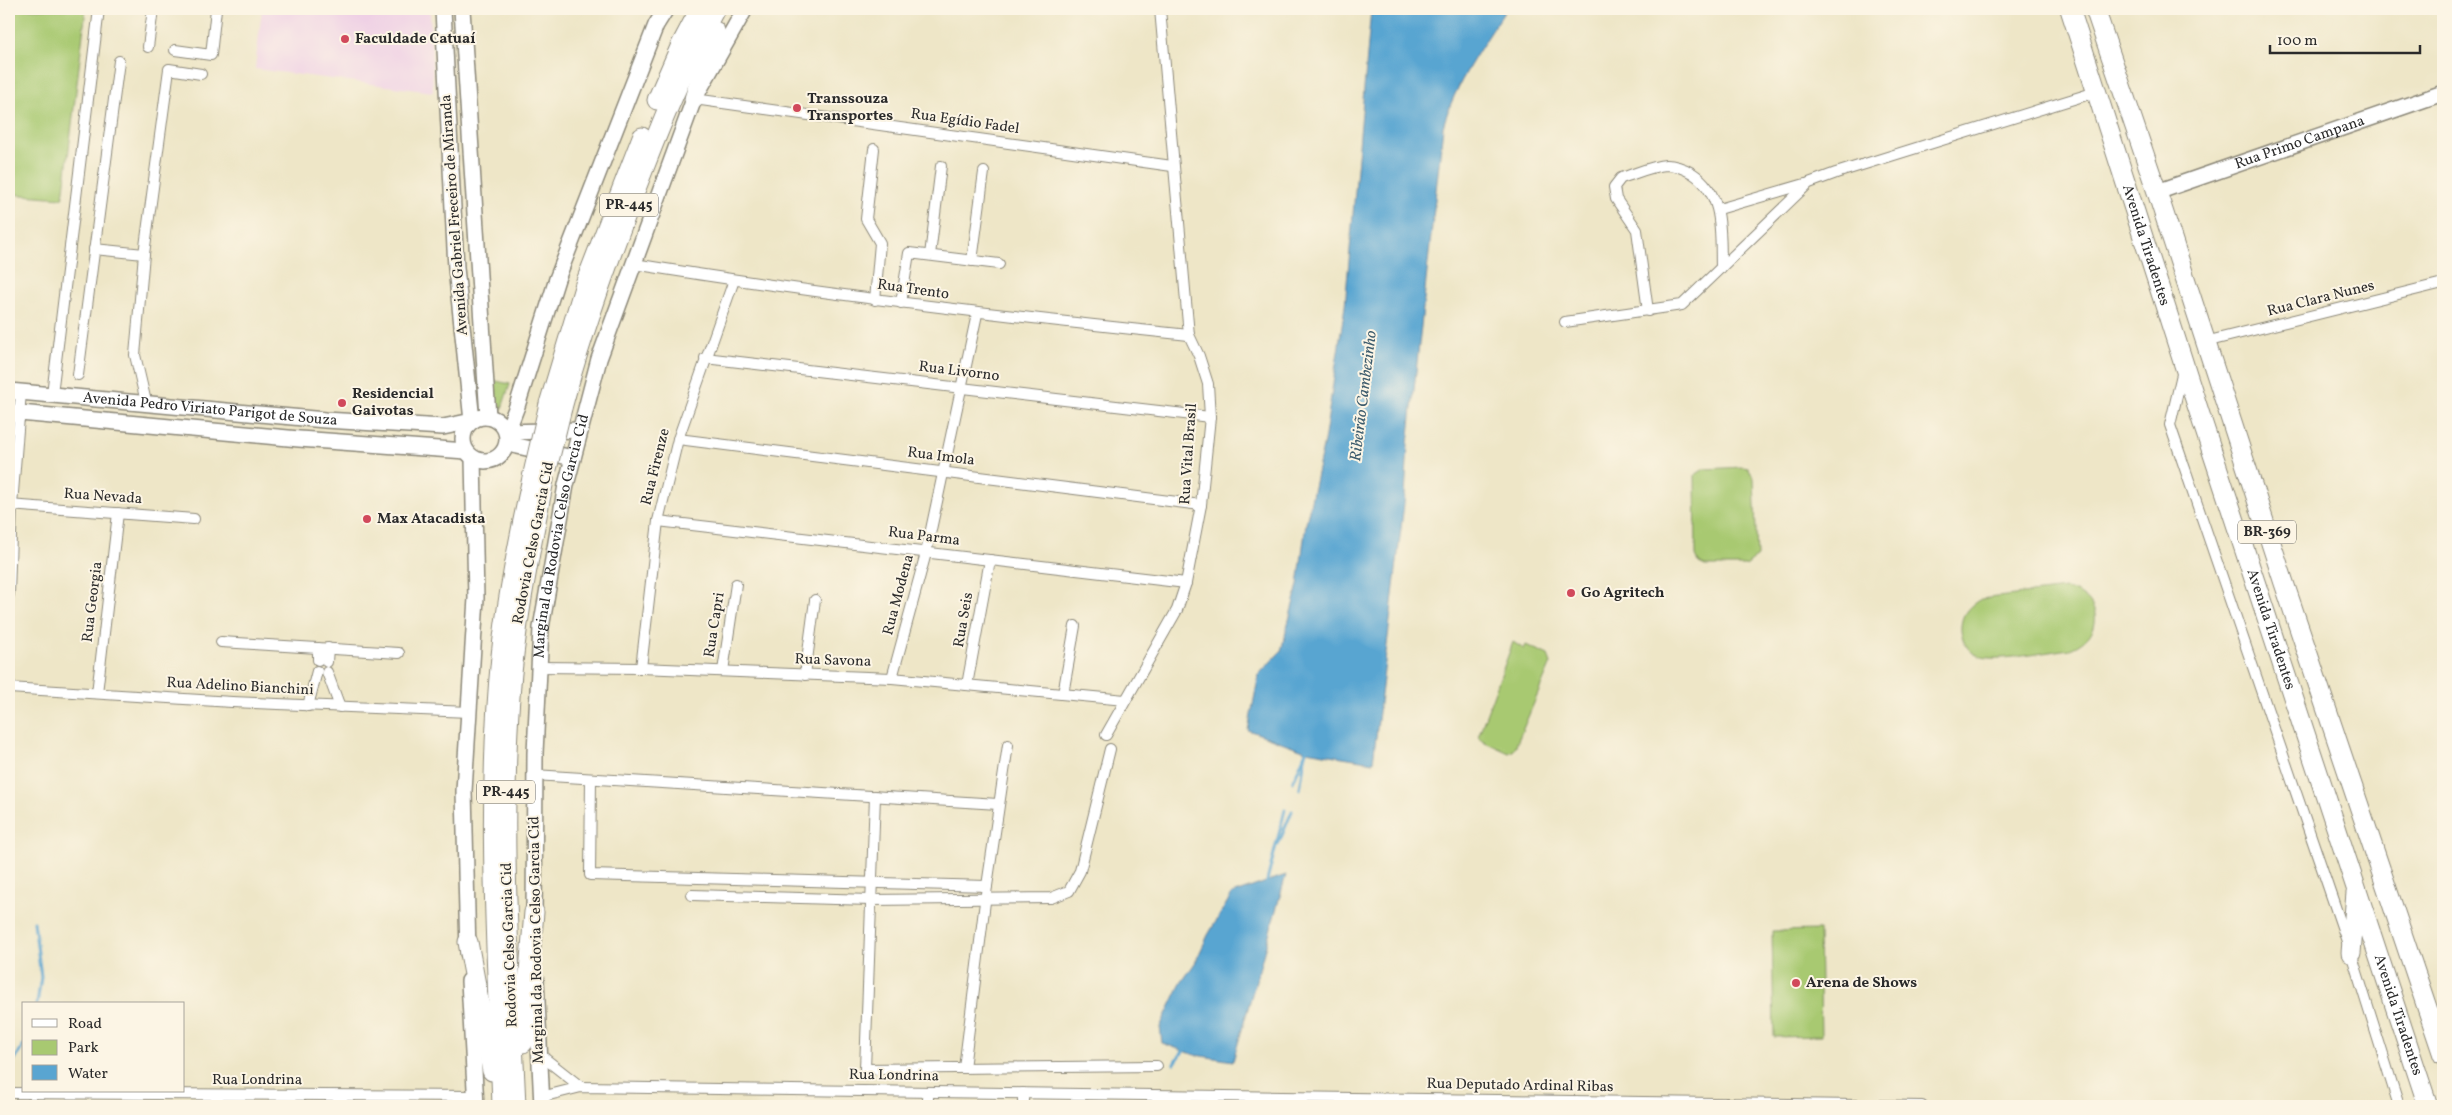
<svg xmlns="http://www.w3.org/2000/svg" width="2452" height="1115" font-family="Vollkorn,serif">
<rect width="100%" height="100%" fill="#fcf5e5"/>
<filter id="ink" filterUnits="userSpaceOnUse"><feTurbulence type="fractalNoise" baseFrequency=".02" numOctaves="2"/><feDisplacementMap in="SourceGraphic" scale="10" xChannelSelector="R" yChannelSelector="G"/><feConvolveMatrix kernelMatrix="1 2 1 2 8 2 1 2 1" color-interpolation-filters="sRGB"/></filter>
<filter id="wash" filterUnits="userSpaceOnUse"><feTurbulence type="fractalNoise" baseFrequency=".0096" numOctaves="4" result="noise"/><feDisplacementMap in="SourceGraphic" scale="20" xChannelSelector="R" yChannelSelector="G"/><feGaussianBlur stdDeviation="1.12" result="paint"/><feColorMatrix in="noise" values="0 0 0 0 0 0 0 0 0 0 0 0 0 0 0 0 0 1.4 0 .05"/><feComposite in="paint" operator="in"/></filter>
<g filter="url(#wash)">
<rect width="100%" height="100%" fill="#eee6c7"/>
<polygon fill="#efd0e5" points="262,9 430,9 433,92 255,69"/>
<g fill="#a8c971" stroke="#6a7a4e">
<polygon points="9,9 86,9 63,198 9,194"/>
<polygon points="492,380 510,384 501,411 492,408"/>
<polygon points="1743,467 1748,468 1754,478 1757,557 1746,566 1705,566 1699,563 1696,556 1695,475 1704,469"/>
<path d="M 2065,589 C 2103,596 2106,635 2070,649 C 2051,651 1995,663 1979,656 C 1967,652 1960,638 1961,626 C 1962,613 1970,605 1981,599 Z"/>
<polygon points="1513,642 1524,649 1526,645 1548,655 1551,663 1514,750 1509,753 1485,742 1478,737"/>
<polygon points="1819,930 1821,1036 1774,1037 1772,931"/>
</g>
<g fill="#59a5d1" stroke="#42687e">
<path d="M 1371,9 L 1506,9 C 1482,47 1455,83 1443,127 L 1408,444 L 1405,495 L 1373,762 L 1306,751 L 1248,730 L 1259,674 L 1281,651 L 1298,585 L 1306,523 L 1324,442 L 1345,306 Z"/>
<polygon points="1286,875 1233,1061 1195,1055 1162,1043 1160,1027 1181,983 1195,963 1208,935 1232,894"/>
</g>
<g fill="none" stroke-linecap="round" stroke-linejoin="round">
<g stroke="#59a5d1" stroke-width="3">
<polyline points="1293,782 1307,749"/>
<polyline points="1300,789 1305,757"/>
<polyline points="1278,845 1292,811"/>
<polyline points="1266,885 1285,810"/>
<polyline points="34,922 41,977 37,1004"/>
<polyline points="13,1062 24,1045"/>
<polyline points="1174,1064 1185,1049"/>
</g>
</g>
</g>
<g filter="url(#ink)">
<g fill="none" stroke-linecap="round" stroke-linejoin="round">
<g stroke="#8c8879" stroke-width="12">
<g id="street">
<polyline points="148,47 153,9"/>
<polyline points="175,50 211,55 216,9"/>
<polyline points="694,99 1172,166"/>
<polyline points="874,149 866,219 880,243 875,300"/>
<polyline points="1719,209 1805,184"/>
<polyline points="94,249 144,254"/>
<polyline points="930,255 941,166"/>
<polyline points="972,261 984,172"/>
<path d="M 634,264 C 818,294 1003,316 1189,335"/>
<polyline points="901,303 909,253 999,264"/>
<path d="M 1648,311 L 1637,230 L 1616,199 L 1614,187 L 1621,178 C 1635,174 1651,166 1666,165 C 1674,165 1685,169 1692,173 C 1725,194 1720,234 1721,268"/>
<polyline points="1565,322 1682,305 1809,183 1836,173 2096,92"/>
<polyline points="2205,342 2443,283"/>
<polyline points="705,358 1210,417"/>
<polyline points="2183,370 2170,425 2351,953 2399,1106"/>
<polyline points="78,375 119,61"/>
<polyline points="52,394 99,9"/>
<polyline points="146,402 135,355 144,254 169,69 201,74"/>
<polyline points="678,439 1201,505"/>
<polyline points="9,505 194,519"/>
<polyline points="658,521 1186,583"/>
<polyline points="9,594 12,505 21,392"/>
<polyline points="221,642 399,653"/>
<polyline points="318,660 318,648"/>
<polyline points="327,662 328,648"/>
<polyline points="538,667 641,668 892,678 1125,700"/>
<polyline points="641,668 658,521 678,439 734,280"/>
<polyline points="723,671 736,584"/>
<polyline points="327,672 340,707"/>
<polyline points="805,675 815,600"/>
<polyline points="892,678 926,553 977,314"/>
<polyline points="967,685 990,560"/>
<polyline points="9,688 232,702 469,712"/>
<polyline points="97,693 118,513"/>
<polyline points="1063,694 1075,626"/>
<polyline points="308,706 317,671"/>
<polyline points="1106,735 1177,610 1186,583 1201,505 1210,417 1208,384 1199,356 1189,335 1160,9"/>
<polyline points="534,775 998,804"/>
<polyline points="591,779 590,875 987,886"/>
<polyline points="875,796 865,1069 1157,1066"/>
<polyline points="692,895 871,900 1051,898 1069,891 1080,871 1110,749"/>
<polyline points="539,1054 581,1087"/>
<polyline points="964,1068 987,886 1008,745"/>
<polyline points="9,1093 475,1096"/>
<polyline points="541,1097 581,1087 1922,1106"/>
<polyline points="928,1106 928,1092"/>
<polyline points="1023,1106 1023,1093"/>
</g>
</g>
<g stroke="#8c8879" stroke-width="18">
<g id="secondary">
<polyline points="462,9 488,417"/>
<path id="s1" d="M 2157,192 L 2443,93"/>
<path id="s2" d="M 9,391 L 325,420 L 443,427 L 472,421 L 456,268 L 443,9"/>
<polyline points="9,412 299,439 466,451"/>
<circle cx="485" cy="439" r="22"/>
<polyline points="580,430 507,432 517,406 557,279 656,25 666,9"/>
<polyline points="508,444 573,458"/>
<path id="s3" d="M 534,922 L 535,753 L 541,628 L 566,485 L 599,359 L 694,99 L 745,9"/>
<polyline points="468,953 464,791 476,598 473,458"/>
<polyline points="536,980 542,1106"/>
<polyline points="469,981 476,1106"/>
</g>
</g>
<g stroke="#8c8879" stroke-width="21">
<g id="highway">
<path id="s4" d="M 2070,9 L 2203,424 L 2428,1106"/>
<polyline points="2095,9 2157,192 2284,583 2443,1055"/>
<polyline points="694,99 715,31"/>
<polyline points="657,100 681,45 700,9"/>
<polyline points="549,404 585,284 642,137"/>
<path d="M 562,408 C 584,326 613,247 644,168 C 665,114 687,60 715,9"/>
<polyline points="468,942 492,1071"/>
<polyline points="2351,953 2356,893"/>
<polyline points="523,1043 534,912"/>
<path d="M 502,1106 C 497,956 486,806 501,656 C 507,596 519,537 532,478"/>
<path d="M 516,1106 C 510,970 500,833 510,697 C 515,624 530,552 544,480"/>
</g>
</g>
<use href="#street" stroke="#fff" stroke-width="10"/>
<use href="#secondary" stroke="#fff" stroke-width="15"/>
<use href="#highway" stroke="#fff" stroke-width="19"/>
<g stroke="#8c8879" stroke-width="21" stroke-linecap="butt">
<g id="highway-bridge">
<polyline points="547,469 562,408"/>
<polyline points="532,478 549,404"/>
</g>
</g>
<use href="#highway-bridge" stroke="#fff" stroke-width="19"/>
</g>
</g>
<g fill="#d1495b" stroke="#fcf5e5" stroke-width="2">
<circle cx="345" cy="39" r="5"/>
<circle cx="797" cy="108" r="5"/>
<circle cx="342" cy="403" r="5"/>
<circle cx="367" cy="519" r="5"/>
<circle cx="1571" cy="593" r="5"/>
<circle cx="1796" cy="983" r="5"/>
</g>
<g text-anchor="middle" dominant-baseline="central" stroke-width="4" stroke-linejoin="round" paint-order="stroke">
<g fill="#fcf5e5" stroke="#6a6863" stroke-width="1">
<rect x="600" y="193.5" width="58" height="23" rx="4"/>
<rect x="2238" y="520.5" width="58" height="23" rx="4"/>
<rect x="477" y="780.5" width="58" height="23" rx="4"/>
</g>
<g font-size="14" font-weight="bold" fill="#2b2b2b">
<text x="629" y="205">PR-445</text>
<text x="2267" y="532">BR-369</text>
<text x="506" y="792">PR-445</text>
</g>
<g font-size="15" font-weight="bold" fill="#2b2b2b" stroke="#fcf5e5" text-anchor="start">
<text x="355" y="39">Faculdade Catuaí</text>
<text x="807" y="99">Transsouza<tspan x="807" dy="17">Transportes</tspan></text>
<text x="352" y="394">Residencial<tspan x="352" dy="17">Gaivotas</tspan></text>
<text x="377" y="519">Max Atacadista</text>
<text x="1581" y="593">Go Agritech</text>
<text x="1806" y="983">Arena de Shows</text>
</g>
<g font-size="15" fill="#2b2b2b" stroke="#fcf5e5">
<text transform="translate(965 122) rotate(8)">Rua Egídio Fadel</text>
<text stroke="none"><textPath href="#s1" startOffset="151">Rua Primo Campana</textPath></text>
<text transform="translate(455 215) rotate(-94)">Avenida Gabriel Freceiro de Miranda</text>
<text stroke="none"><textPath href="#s4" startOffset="248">Avenida Tiradentes</textPath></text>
<text transform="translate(913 290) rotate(8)">Rua Trento</text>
<text transform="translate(2321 299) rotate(-14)">Rua Clara Nunes</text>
<text transform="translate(959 372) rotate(7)">Rua Livorno</text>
<text stroke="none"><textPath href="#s2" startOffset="202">Avenida Pedro Viriato Parigot de Souza</textPath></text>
<text transform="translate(1189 454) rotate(-86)">Rua Vital Brasil</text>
<text transform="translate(941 457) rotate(7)">Rua Imola</text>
<text transform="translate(656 467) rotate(-76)">Rua Firenze</text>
<text transform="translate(103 497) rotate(4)">Rua Nevada</text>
<text stroke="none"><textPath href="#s3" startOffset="388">Marginal da Rodovia Celso Garcia Cid</textPath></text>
<text transform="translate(924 537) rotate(7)">Rua Parma</text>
<text transform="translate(534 543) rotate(-79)">Rodovia Celso Garcia Cid</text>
<text transform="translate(899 595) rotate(-75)">Rua Modena</text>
<text transform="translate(93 602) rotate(-83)">Rua Georgia</text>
<text transform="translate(964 620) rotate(-80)">Rua Seis</text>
<text transform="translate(715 625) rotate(-81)">Rua Capri</text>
<text stroke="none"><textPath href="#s4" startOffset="652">Avenida Tiradentes</textPath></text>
<text transform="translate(833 661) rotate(2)">Rua Savona</text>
<text transform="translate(240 687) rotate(3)">Rua Adelino Bianchini</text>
<text transform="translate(537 940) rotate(-91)">Marginal da Rodovia Celso Garcia Cid</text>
<text transform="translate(510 945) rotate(-92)">Rodovia Celso Garcia Cid</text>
<text stroke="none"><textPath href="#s4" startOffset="1058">Avenida Tiradentes</textPath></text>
<text transform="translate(894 1076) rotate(1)">Rua Londrina</text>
<text x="257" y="1080">Rua Londrina</text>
<text transform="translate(1520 1086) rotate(1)">Rua Deputado Ardinal Ribas</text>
</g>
<g font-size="16" font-style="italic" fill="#3d5c6d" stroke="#fcf5e5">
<text transform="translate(1364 396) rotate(-83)">Ribeirão Cambezinho</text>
</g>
</g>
<rect width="2452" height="1115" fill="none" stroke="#fcf5e5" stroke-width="30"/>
<rect x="22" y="1002" width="162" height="90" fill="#fcf5e5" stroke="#a8a49b"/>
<rect x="32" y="1019" width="25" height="8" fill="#ffffff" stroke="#a8a49b"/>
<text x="68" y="1028" font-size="15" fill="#2b2b2b">Road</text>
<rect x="32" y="1040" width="25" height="15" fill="#a8c971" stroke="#a8a49b"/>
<text x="68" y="1052" font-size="15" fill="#2b2b2b">Park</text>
<rect x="32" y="1065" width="25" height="15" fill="#59a5d1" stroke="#a8a49b"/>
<text x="68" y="1078" font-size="15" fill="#2b2b2b">Water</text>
<path d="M2270 45v8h150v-8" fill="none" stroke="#2b2b2b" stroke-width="2.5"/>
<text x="2277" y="45" font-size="15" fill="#2b2b2b" stroke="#fcf5e5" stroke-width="4" paint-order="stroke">100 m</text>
</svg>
